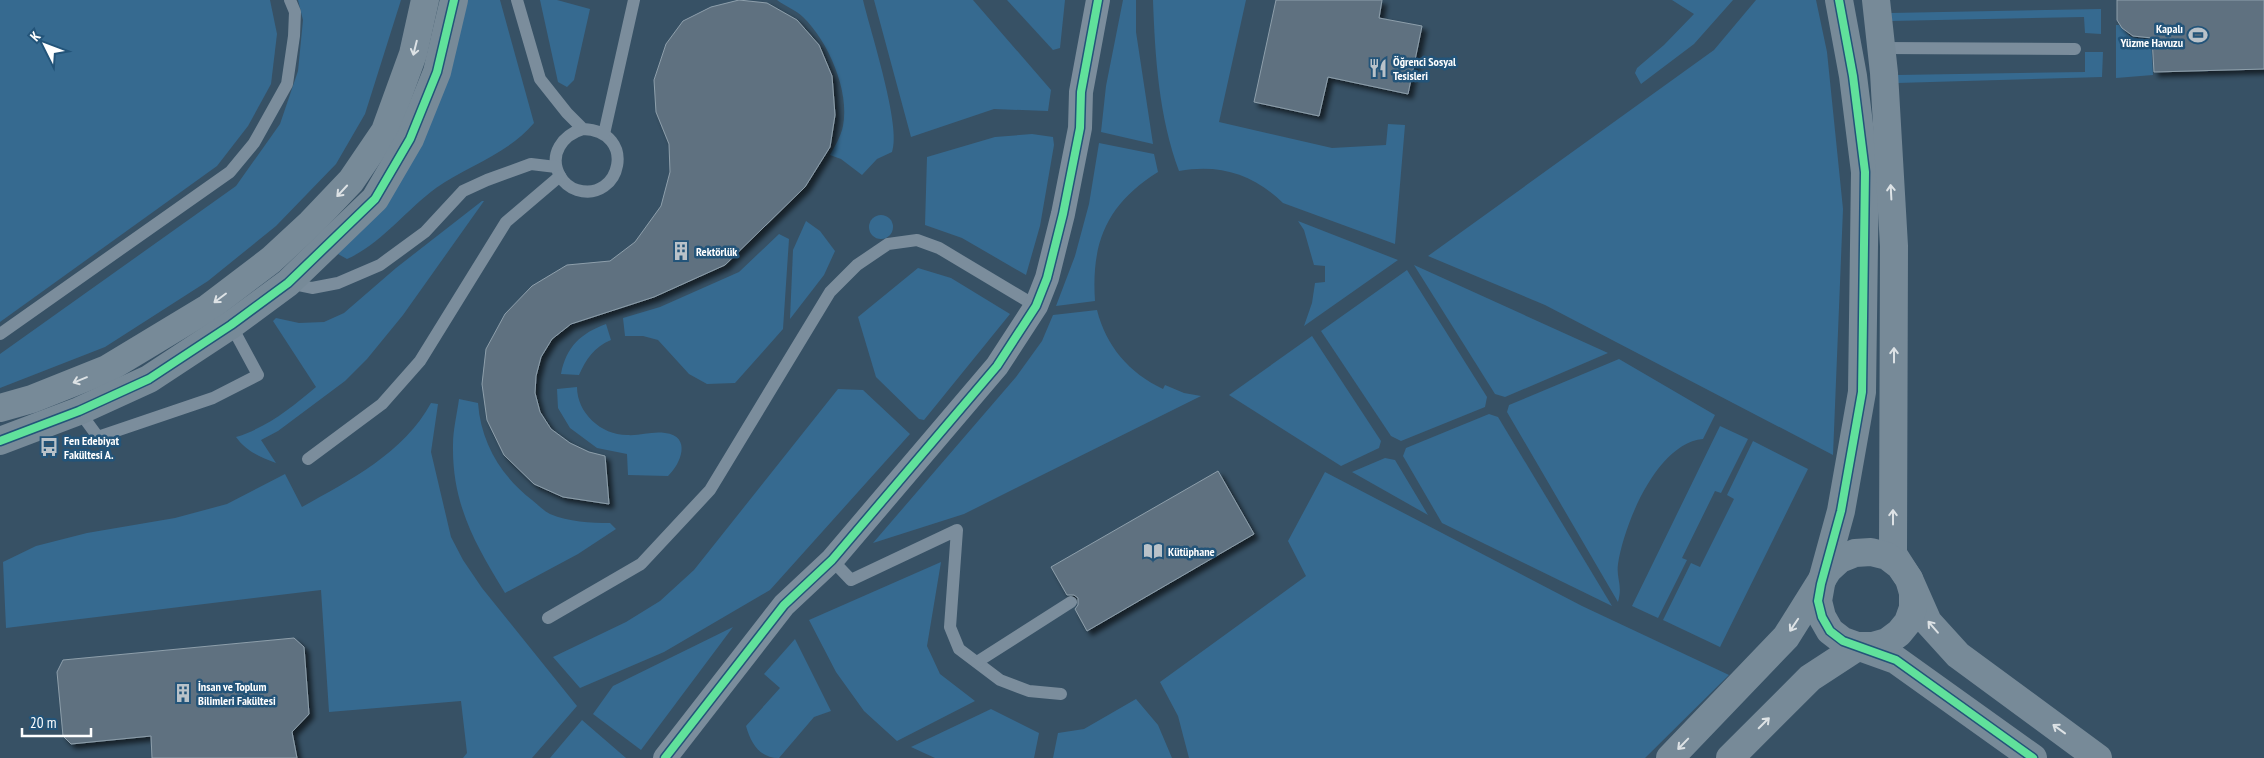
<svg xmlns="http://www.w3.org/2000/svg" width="2264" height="758" font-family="'PT Sans Narrow',sans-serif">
<defs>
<filter id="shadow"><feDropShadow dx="4.5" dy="4.5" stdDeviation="2.5" flood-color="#0009"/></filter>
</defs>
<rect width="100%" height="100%" fill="#375165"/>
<g fill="#366a90">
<polygon points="0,0 270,0 277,34 271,84 248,126 217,166 0,322"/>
<polygon points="298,0 401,0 365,114 336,164 276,226 208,281 105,347 0,388 0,354 236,186 280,124 298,71 303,20"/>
<path d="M 468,0 L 500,0 L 534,123 C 508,154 469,165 436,188 C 406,210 381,244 347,259 L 338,254 L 374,215 L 441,98 Z"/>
<polygon points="540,0 557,0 590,9 574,80 567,87 558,82"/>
<path d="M 777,0 L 863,0 C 870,30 902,127 892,152 L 877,159 L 862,175 L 841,159 L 830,155 C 835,146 841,136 843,126 C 850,91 828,41 803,17 C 796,10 785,6 777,0 Z"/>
<polygon points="874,0 973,0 1051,90 1048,111 994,109 911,137"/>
<polygon points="1007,0 1065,0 1060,48 1053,50"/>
<polygon points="1123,0 1136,0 1136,32 1153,144 1101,132 1106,86"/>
<path d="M 1153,0 L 1246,0 L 1219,122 L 1332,148 L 1386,145 L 1388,124 L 1405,125 L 1395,244 L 1283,203 C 1253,174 1220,164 1179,171 C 1159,117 1155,57 1153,0 Z"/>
<polygon points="1672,0 1733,0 1694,44 1641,84 1635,73 1637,68 1664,45 1694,14"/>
<polygon points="1756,0 1816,0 1827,52 1843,209 1833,455 1545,305 1428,256 1714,50"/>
<polygon points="2101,9 2101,34 2085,33 2084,17 1890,21 1890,13"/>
<polygon points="2116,25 2119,25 2131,37 2151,39 2153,75 2116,78"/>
<polygon points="2085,52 2103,52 2102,77 1897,83 1897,75 2085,72"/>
<polygon points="1032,134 1053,137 1054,145 1040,226 1026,275 962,238 925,225 927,157 995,137"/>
<path d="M 1099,143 L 1154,154 L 1158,172 C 1107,204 1091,242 1095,301 L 1056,306 L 1075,256 L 1089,204 Z"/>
<path d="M 482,201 L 484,201 L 403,315 L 367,359 L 345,381 L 278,431 L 261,440 L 276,463 C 260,457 246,451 236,437 C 268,427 291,408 316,387 L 273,321 L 276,318 L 299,323 L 324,322 L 344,313 L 396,268 Z"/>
<circle cx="881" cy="227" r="12"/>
<polygon points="806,221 820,231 835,251 824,275 790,319 793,250"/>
<polygon points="1298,221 1398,260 1304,326 1312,303 1315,283 1325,282 1325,266 1314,265 1304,230"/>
<polygon points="779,234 789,239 783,329 735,383 707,384 689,374 658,340 643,336 625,336 623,318 660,307 739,272"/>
<polygon points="1414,265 1608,353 1505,397 1495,394"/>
<polygon points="918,268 951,278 1010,314 924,420 919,419 876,377 858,317"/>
<polygon points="1407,270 1487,397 1485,407 1401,441 1391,436 1321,331"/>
<path d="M 1097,310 C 1106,346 1129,373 1163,389 L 1165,385 L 1184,393 L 1201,396 L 964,514 L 873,543 L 1016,377 L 1042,341 L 1053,315 Z"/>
<path d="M 606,324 L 611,340 C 594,347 586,359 579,375 L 561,374 C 566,347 581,333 606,324 Z"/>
<polygon points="1312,336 1381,441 1379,448 1341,466 1229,395"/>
<path d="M 1619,359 L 1715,415 L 1703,439 C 1657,443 1624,524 1618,564 C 1616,579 1623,584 1618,602 L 1507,412 L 1509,405 Z"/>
<path d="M 577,387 C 577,413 601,435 627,435 C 640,436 652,431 665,433 C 692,436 681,464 668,476 L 628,475 L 627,454 L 597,448 L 570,428 L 558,408 L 557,389 Z"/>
<polygon points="838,389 863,390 910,434 770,590 664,652 580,688 553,657 626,622 660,601 694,570"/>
<path d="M 459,399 L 478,403 C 481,443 501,476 532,500 C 537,504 544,511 550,514 C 569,522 590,523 610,523 L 616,529 L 578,554 L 505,593 C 475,544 452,504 453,445 C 453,430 457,414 459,399 Z"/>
<path d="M 431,403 L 438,404 L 431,452 L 451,537 L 463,560 L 482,588 L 577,706 L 532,758 L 463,758 L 467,753 L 461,701 L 329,712 L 321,590 L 6,628 L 3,562 L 36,546 L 87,533 L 175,518 L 227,504 L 285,474 L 302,507 C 350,480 404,453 431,403 Z"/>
<polygon points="1489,414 1498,417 1612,606 1442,523 1403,456 1406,448"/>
<polygon points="1720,426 1748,439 1721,493 1715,491 1682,558 1687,560 1658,618 1632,606"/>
<polygon points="1753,441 1808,469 1720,647 1663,620 1691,563 1700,567 1734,499 1727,495"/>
<polygon points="1385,458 1395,460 1428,515 1352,472"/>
<polygon points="1325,472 1582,606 1729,675 1645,758 1189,758 1178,716 1160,682 1306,576 1288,541"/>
<polygon points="941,562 927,646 940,674 975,701 897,741 864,711 836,672 809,620"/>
<polygon points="733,627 641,750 593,714 613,686"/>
<path d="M 795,639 L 831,711 L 814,717 L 779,758 C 759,758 751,743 746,726 L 780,688 L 764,674 Z"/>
<polygon points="1136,699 1158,725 1172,758 1053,758 1058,733 1084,729"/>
<polygon points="991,709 1039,733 1034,758 935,758 911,747"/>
<polygon points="582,720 626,758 550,758"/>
</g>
<g fill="#5e7180" stroke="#8e9fab" filter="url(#shadow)">
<polygon points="739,0 767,3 797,20 819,45 832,76 835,115 830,147 805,187 725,265 654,297 571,324 552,339 541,357 536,376 535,393 540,412 551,429 570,443 589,452 605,456 609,504 563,497 534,484 504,455 487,420 482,384 486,349 505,314 532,286 567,265 610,261 635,242 661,206 670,172 669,144 656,112 654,80 666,44 683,21 711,7"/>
<polygon points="1276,0 1382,0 1379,18 1422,26 1408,94 1328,77 1319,116 1254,102"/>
<polygon points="2117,0 2264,0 2264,69 2154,72 2152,38 2133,36 2122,28 2117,20"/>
<polygon points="1218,471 1254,534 1087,631 1075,609 1078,605 1078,598 1074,595 1067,595 1051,567"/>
<polygon points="294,638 304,647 309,714 292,732 297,758 152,758 151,736 71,744 63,736 57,672 63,660"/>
</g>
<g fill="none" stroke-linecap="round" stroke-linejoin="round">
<g stroke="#7b8d9c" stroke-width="12">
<path d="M 517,0 L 540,79 L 567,113 L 583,129 C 638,131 621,203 577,190 C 570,188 563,182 560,176 C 548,154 563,135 583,129"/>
<polyline points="1881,48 2075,49"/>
<polyline points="604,134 634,0"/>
<polyline points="288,283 312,288 338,283 380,265 425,232 463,191 487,180 531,164 556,167"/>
<polyline points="0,334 230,172 254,143 287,84 294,36 295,12 290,0"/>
<polyline points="79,411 98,437 213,398 258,375 231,325"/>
<polyline points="308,459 382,404 420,361 506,222 560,176"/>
<polyline points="832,560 851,580 957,530 950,627 959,649 1000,680 1029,691 1061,694"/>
<polyline points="548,618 641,564 710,490 830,292 857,265 888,244 917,240 939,248 1036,306"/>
<polyline points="977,662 1071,602"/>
</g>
<polyline stroke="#7b8d9c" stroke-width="24" points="665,758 784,605 832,560 997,366 1036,306 1047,278 1063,214 1080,128 1081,92 1098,0"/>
<g stroke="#778a98" stroke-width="28">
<polyline points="1839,0 1853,76 1865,172 1862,392 1841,511 1821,584 1818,601 1822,617 1830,631 1843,641 1896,660 2033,758"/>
<polyline points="1876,0 1884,73 1894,246 1893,554 1909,579 1928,622 1958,655 2098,758"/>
<polyline points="0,408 32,399 107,369 208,308 271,260 311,223 351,181 385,131 413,54 425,0"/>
<polyline points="0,441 79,411 149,379 231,325 288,283 375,199 410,139 437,72 454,0"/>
<polyline points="1670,758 1786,637 1828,570 1840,559 1855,553 1871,552 1887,556 1900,566 1909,579 1913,593 1913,608 1908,622 1899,633 1887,642 1873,646 1859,646 1810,678 1730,758"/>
</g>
<g stroke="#235479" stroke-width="11">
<g id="cycleway">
<polyline points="1839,0 1853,76 1865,172 1862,392 1841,511 1821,584 1818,601 1822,617 1830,631 1843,641 1896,660 2033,758"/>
<polyline points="0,441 79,411 149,379 231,325 288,283 375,199 410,139 437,72 454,0"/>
<polyline points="665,758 784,605 832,560 997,366 1036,306 1047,278 1063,214 1080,128 1081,92 1098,0"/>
</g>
</g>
<use href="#cycleway" stroke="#60e19b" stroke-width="8"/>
</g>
<defs><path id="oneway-shaft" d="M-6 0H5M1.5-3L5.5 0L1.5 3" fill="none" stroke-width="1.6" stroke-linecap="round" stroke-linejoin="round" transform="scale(1.25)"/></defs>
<g stroke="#dde2e5">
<use href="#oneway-shaft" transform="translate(415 48) rotate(104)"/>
<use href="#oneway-shaft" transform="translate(342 191) rotate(133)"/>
<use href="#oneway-shaft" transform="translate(1891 192) rotate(-93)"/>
<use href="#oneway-shaft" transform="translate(220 298) rotate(143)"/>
<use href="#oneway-shaft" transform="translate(1894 355) rotate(-90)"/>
<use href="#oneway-shaft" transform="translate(80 380) rotate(158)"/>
<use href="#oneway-shaft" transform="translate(1893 517) rotate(-90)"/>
<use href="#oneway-shaft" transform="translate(1794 625) rotate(124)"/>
<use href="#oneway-shaft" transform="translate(1933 627) rotate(-131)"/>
<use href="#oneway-shaft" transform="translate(1764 723) rotate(-45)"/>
<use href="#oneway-shaft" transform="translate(2059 729) rotate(-144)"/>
<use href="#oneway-shaft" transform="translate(1683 744) rotate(134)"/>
</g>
<defs>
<g id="stadium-bare" transform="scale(1.5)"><path d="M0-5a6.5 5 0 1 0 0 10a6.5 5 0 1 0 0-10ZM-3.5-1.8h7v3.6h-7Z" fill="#b9c2c9" stroke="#235479" stroke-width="2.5" paint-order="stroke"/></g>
<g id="restaurant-bare" transform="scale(1.5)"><path d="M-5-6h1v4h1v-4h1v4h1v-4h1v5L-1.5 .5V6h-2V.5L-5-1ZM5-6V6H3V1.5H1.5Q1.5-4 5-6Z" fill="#b9c2c9" stroke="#235479" stroke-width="2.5" paint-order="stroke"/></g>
<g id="building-bare" transform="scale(1.5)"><path d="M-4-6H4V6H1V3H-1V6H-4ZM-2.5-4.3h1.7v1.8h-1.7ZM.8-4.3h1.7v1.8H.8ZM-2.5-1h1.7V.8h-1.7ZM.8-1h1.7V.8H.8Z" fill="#b9c2c9" stroke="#235479" stroke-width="2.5" paint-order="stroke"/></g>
<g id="bus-bare" transform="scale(1.5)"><path d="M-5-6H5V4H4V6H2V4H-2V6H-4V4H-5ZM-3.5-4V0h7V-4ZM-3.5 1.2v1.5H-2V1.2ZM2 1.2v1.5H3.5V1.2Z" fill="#b9c2c9" stroke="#235479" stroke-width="2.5" paint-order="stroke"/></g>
<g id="library-bare" transform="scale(1.5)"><path d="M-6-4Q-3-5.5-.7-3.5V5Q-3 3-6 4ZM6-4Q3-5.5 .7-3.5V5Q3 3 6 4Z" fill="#b9c2c9" stroke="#235479" stroke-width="2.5" paint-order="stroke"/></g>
</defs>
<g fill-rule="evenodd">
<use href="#stadium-bare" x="2198" y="35"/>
<use href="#restaurant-bare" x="1378" y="68"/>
<use href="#building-bare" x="681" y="251"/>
<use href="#bus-bare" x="49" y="447"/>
<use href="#library-bare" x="1153" y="551"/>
<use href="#building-bare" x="183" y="693"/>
</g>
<g text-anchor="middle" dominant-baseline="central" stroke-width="5" stroke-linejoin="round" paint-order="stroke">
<g font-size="12" font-weight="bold" fill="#fff" stroke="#235479" text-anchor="start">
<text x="2183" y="28" text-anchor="end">Kapalı<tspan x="2183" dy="14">Yüzme Havuzu</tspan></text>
<text x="1393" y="61">Öğrenci Sosyal<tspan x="1393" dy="14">Tesisleri</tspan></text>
<text x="696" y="251">Rektörlük</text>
<text x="64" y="440">Fen Edebiyat<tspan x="64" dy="14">Fakültesi A.</tspan></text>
<text x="1168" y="551">Kütüphane</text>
<text x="198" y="686">İnsan ve Toplum<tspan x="198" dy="14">Bilimleri Fakültesi</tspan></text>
</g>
</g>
<g transform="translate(45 45) rotate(312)" stroke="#235479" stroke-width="4" paint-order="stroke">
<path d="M0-4L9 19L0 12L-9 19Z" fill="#ffffff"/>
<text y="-8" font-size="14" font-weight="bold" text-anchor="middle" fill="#ffffff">K</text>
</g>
<path d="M22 728v8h69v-8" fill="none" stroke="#ffffff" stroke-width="2.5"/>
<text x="30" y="728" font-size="15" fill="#ffffff" stroke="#235479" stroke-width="4" paint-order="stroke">20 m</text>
</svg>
